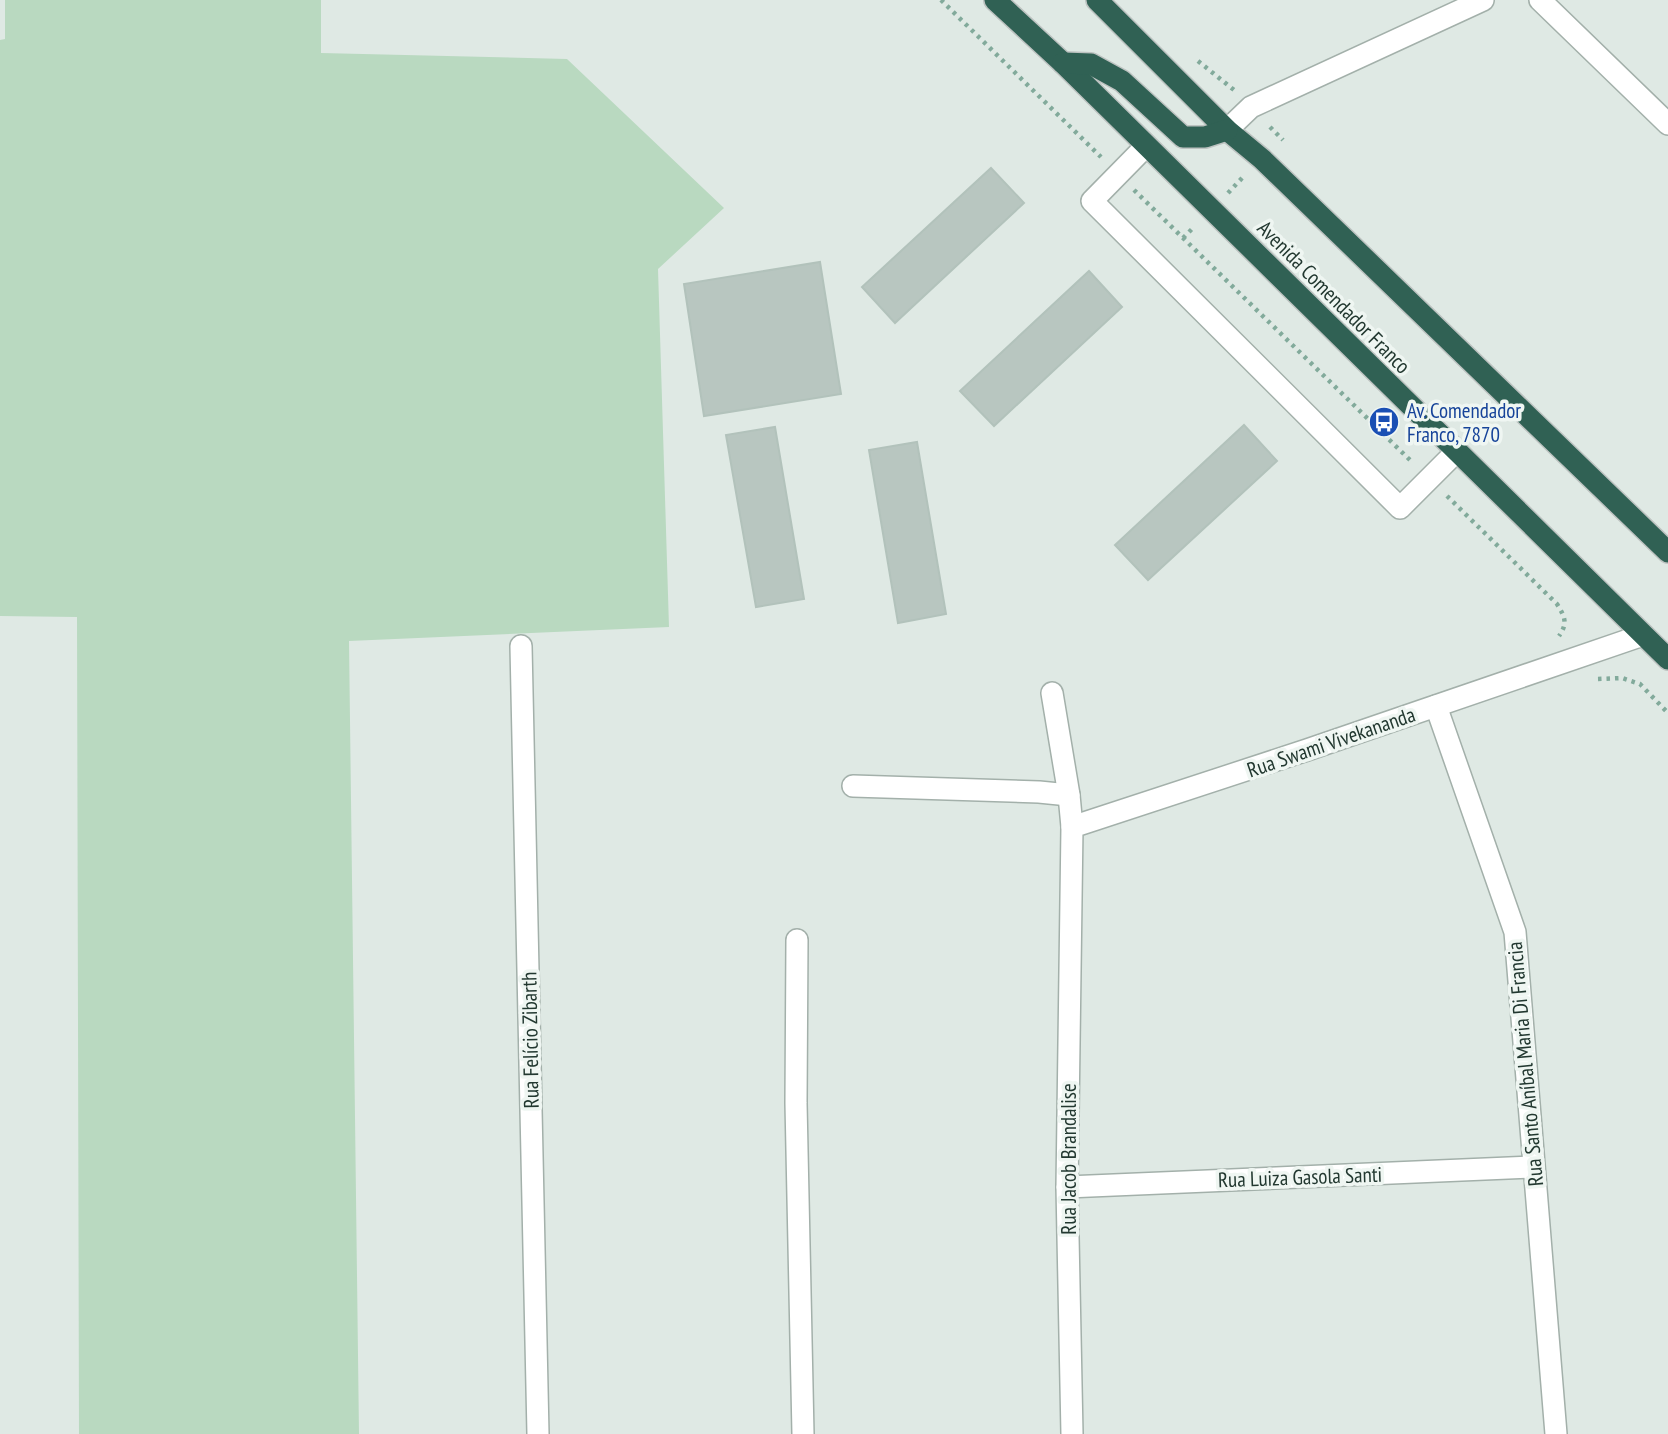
<svg xmlns="http://www.w3.org/2000/svg" width="1668" height="1434" font-family="'PT Sans Narrow',sans-serif">
<rect width="100%" height="100%" fill="#dfe9e4"/>
<polygon fill="#b9d9c0" points="5,0 321,0 321,53 567,59 724,208 658,269 669,627 349,641 359,1434 79,1434 77,617 0,616 0,40 5,39"/>
<g fill="#b8c6c0" stroke="#b2c2bb" stroke-width="2">
<polygon points="991,168 1024,203 895,323 862,287"/>
<polygon points="820,262 841,394 704,416 684,284"/>
<polygon points="1089,271 1122,307 994,426 960,391"/>
<polygon points="1244,425 1277,461 1148,580 1115,545"/>
<polygon points="775,427 804,599 756,607 726,435"/>
<polygon points="917,442 946,614 898,623 869,450"/>
</g>
<g fill="none" stroke-linecap="round" stroke-linejoin="round">
<g stroke="#a3b0aa" stroke-width="24">
<g id="minor">
<polyline points="1540,0 1668,124"/>
<polyline points="1227,130 1251,107 1483,0"/>
<polyline points="1146,146 1092,201 1400,508 1457,451"/>
<polyline points="521,646 538,1434"/>
<polyline points="1052,693 1069,795 1072,827"/>
<polyline points="1436,706 1515,932 1556,1434"/>
<polyline points="853,786 1039,792 1069,795"/>
<polyline points="797,940 796,1103 803,1434"/>
<polyline points="1067,1187 1534,1167"/>
<polyline points="1072,1434 1067,1187 1072,827 1307,750 1643,635"/>
</g>
</g>
<g stroke="#bdc3c1" stroke-width="24">
<g id="highway">
<polyline points="995,0 1063,63 1668,659"/>
<polyline points="1097,0 1227,130 1262,159 1668,552"/>
<polyline points="1063,63 1091,64 1122,81 1183,137 1205,137 1227,130"/>
</g>
</g>
<g stroke="#82aa9b" stroke-width="4.5" stroke-dasharray="3.5 5" stroke-linecap="butt">
<polyline points="941,0 1101,157"/>
<polyline points="1198,61 1234,90"/>
<polyline points="1270,127 1283,140"/>
<polyline points="1134,190 1413,463"/>
<polyline points="1228,193 1244,176"/>
<polyline points="1183,238 1195,226"/>
<path d="M 1447,496 L 1557,604 C 1565,617 1568,623 1559,636"/>
<polyline points="1598,679 1622,678 1640,684 1668,713"/>
</g>
<use href="#minor" stroke="#fff" stroke-width="21"/>
<use href="#highway" stroke="#306154" stroke-width="21"/>
</g>
<defs>
<g id="bus-disc" transform="scale(1.575)"><circle r="9.5" fill="#1a4fb4" stroke="#eff6f2"/><path d="M-5-6H5V4H4V6H2V4H-2V6H-4V4H-5ZM-3.5-4V0h7V-4ZM-3.5 1.2v1.5H-2V1.2ZM2 1.2v1.5H3.5V1.2Z" fill="#fff"/></g>
</defs>
<g fill-rule="evenodd">
<use href="#bus-disc" x="1384" y="422"/>
</g>
<g text-anchor="middle" dominant-baseline="central" stroke-width="7" stroke-linejoin="round" paint-order="stroke">
<g font-size="21" fill="#223830" stroke="#eff6f2">
<text transform="translate(1334 297) rotate(45)">Avenida Comendador Franco</text>
<text transform="translate(1331 742) rotate(-19)">Rua Swami Vivekananda</text>
<text transform="translate(530 1040) rotate(-91)">Rua Felício Zibarth</text>
<text transform="translate(1525 1064) rotate(-95)">Rua Santo Aníbal Maria Di Francia</text>
<text transform="translate(1068 1159) rotate(-90)">Rua Jacob Brandalise</text>
<text transform="translate(1300 1177) rotate(-2)">Rua Luiza Gasola Santi</text>
</g>
<g font-size="21" fill="#164399" stroke="#eff6f2" text-anchor="start">
<text x="1407" y="410">Av. Comendador<tspan x="1407" dy="24">Franco, 7870</tspan></text>
</g>
</g>
</svg>
